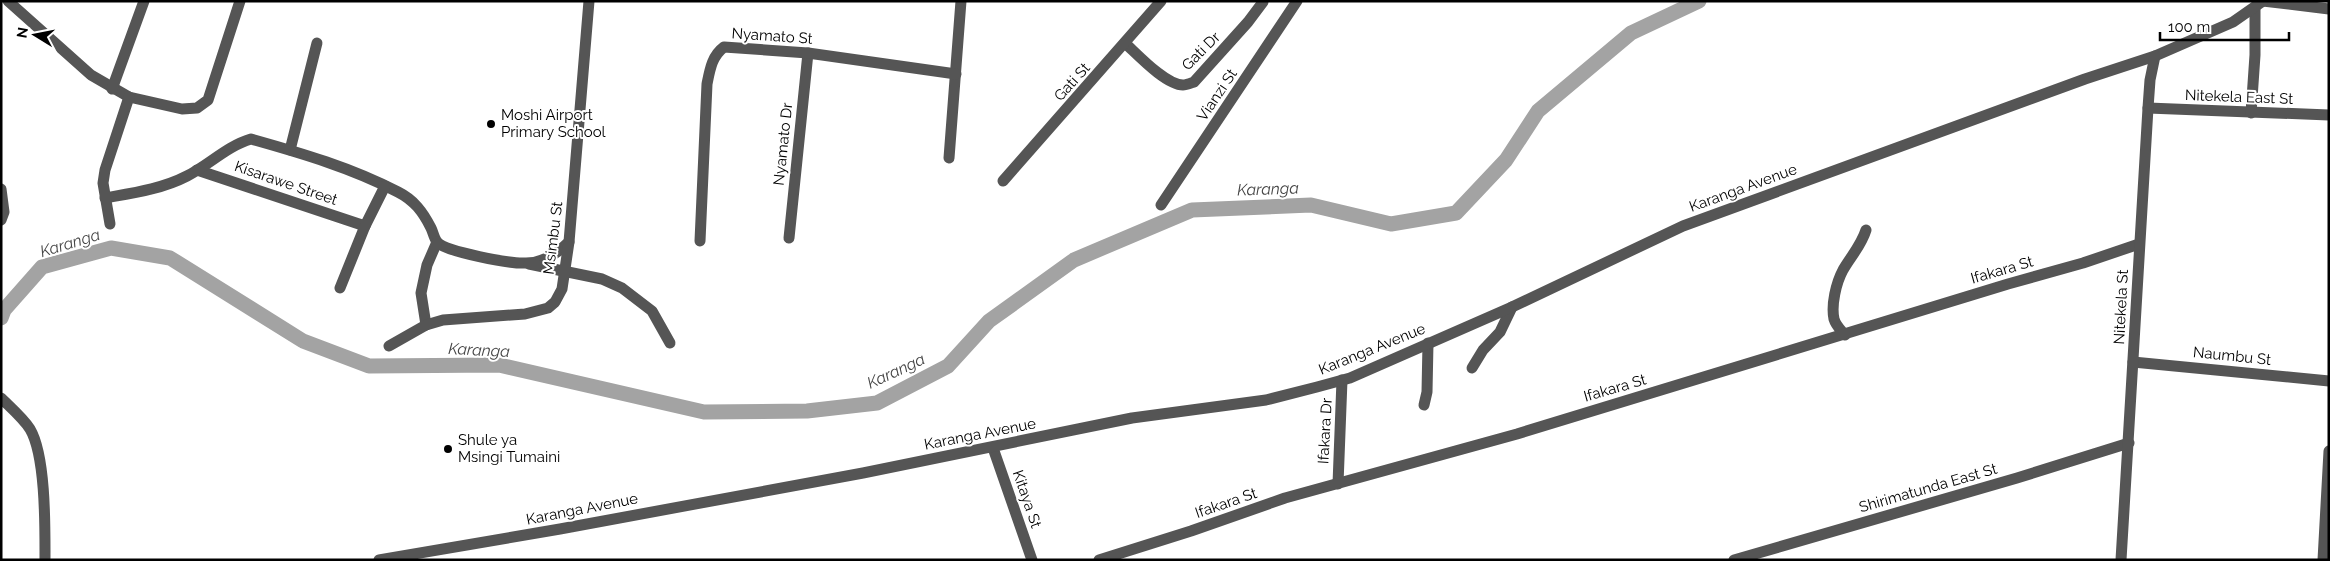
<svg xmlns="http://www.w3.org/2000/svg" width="2330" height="561" font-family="Raleway,sans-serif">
<rect width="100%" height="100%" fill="#fff"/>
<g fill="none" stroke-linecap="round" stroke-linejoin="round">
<polyline stroke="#a3a3a3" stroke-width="15" points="1,318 4,310 42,267 111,248 170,258 303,341 369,366 499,365 704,412 807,411 877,403 948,366 989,321 1074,260 1192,210 1311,205 1391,224 1456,213 1506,160 1538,111 1631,33 1699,1"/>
<g stroke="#555" stroke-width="11">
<polyline points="8,1 91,75 129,97 182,109 197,108 208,100 240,1"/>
<polyline points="2263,1 2329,9"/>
<path d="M 1126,44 C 1138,55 1166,85 1183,85 C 1186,85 1191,83 1194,82 L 1248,22 L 1263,2"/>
<polyline points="112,89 144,1"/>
<polyline points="2148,108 2329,115"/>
<polyline points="2251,113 2255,55 2255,7"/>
<polyline points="290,150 317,43"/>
<polyline points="949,158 961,1"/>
<polyline points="197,170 365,226"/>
<polyline points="1003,181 1161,1"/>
<polyline points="1,189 4,212 1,220"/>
<path d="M 105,198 C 133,193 162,189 187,176 C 209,165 227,146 251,139 C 301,153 352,168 398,192 C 414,200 423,212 431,228 C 433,232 434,238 437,242 C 446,252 511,264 526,263 C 543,263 557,254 569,242"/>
<polyline points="1161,205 1297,1"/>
<polyline points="110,224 103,183 105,170 129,97"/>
<polyline points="789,238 808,53"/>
<path d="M 700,241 L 707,84 C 710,69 712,56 724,47 L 808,53 L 956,74"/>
<polyline points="529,264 602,279 622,288 652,311 670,343"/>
<polyline points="340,288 365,226 385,186"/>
<polyline points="426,325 421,293 427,265 437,242"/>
<path d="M 1845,335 C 1841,330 1836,326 1834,319 C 1831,305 1836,283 1843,270 C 1851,256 1861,246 1866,230"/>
<polyline points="389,346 426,325 443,320 525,314 548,308 555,302 562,289 569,242 589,1"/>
<polyline points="2133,362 2329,381"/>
<polyline points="1472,368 1483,350 1500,332 1512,307"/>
<path d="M 1,398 C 10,407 23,418 30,429 C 46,456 45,528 45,560"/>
<polyline points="1424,405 1427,392 1428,343"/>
<polyline points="993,448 1032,560"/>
<polyline points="1338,484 1342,380"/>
<polyline points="379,560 560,529 863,473 1132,418 1266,400 1317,387 1350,378 1512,307 1683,226 2085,79 2155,56 2233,22 2263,1"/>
<polyline points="1099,560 1191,531 1285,498 1517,434 2008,284 2083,263 2139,244"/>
<polyline points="1734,560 2017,478 2129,443"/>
<polyline points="2121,560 2148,108 2150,80 2155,56"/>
<polyline points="2323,560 2329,451"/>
</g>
</g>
<g fill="#000" stroke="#fff" stroke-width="2">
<circle cx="491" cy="124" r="5"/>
<circle cx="448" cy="449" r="5"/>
</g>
<g text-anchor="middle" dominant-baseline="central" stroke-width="4" stroke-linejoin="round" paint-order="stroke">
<g font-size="15" fill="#000" stroke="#fff">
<text transform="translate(772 36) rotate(4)">Nyamato St</text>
<text transform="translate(1201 51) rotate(-45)">Gati Dr</text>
<text transform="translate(1072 82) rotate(-48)">Gati St</text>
<text transform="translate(1217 95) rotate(-56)">Vianzi St</text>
<text transform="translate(2239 97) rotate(2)">Nitekela East St</text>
<text transform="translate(783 144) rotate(-84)">Nyamato Dr</text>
<text transform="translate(286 183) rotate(19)">Kisarawe Street</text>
<text transform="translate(1743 188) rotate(-20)">Karanga Avenue</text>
<text transform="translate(553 238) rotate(-83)">Msimbu St</text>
<text transform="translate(2002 270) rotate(-16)">Ifakara St</text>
<text transform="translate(2121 307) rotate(-87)">Nitekela St</text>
<text transform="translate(1372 349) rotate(-22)">Karanga Avenue</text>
<text transform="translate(2232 356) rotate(6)">Naumbu St</text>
<text transform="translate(1615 388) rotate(-16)">Ifakara St</text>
<text transform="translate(1325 431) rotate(-87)">Ifakara Dr</text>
<text transform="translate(980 434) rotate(-11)">Karanga Avenue</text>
<text transform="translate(1928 488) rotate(-16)">Shirimatunda East St</text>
<text transform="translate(1027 499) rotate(71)">Kitaya St</text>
<text transform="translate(1226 503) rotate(-19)">Ifakara St</text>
<text transform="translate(582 509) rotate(-11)">Karanga Avenue</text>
</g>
<g font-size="15" fill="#000" stroke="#fff" text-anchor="start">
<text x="501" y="115">Moshi Airport<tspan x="501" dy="17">Primary School</tspan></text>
<text x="458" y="440">Shule ya<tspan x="458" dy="17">Msingi Tumaini</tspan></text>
</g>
<g font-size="16" font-style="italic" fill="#444" stroke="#fff">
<text transform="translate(1268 189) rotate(-2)">Karanga</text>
<text transform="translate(70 243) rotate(-17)">Karanga</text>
<text transform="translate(479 350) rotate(3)">Karanga</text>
<text transform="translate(896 371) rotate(-25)">Karanga</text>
</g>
</g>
<rect width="2330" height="561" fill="none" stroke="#000000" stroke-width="5"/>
<g transform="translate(35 35) rotate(280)" stroke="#ffffff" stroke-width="4" paint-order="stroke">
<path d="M0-4L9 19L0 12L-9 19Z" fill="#000000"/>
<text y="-8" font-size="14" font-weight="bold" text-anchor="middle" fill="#000000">N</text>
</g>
<path d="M2160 32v8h129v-8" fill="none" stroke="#000000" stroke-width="2.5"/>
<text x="2168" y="32" font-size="15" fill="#000000" stroke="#ffffff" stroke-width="4" paint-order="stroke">100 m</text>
</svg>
